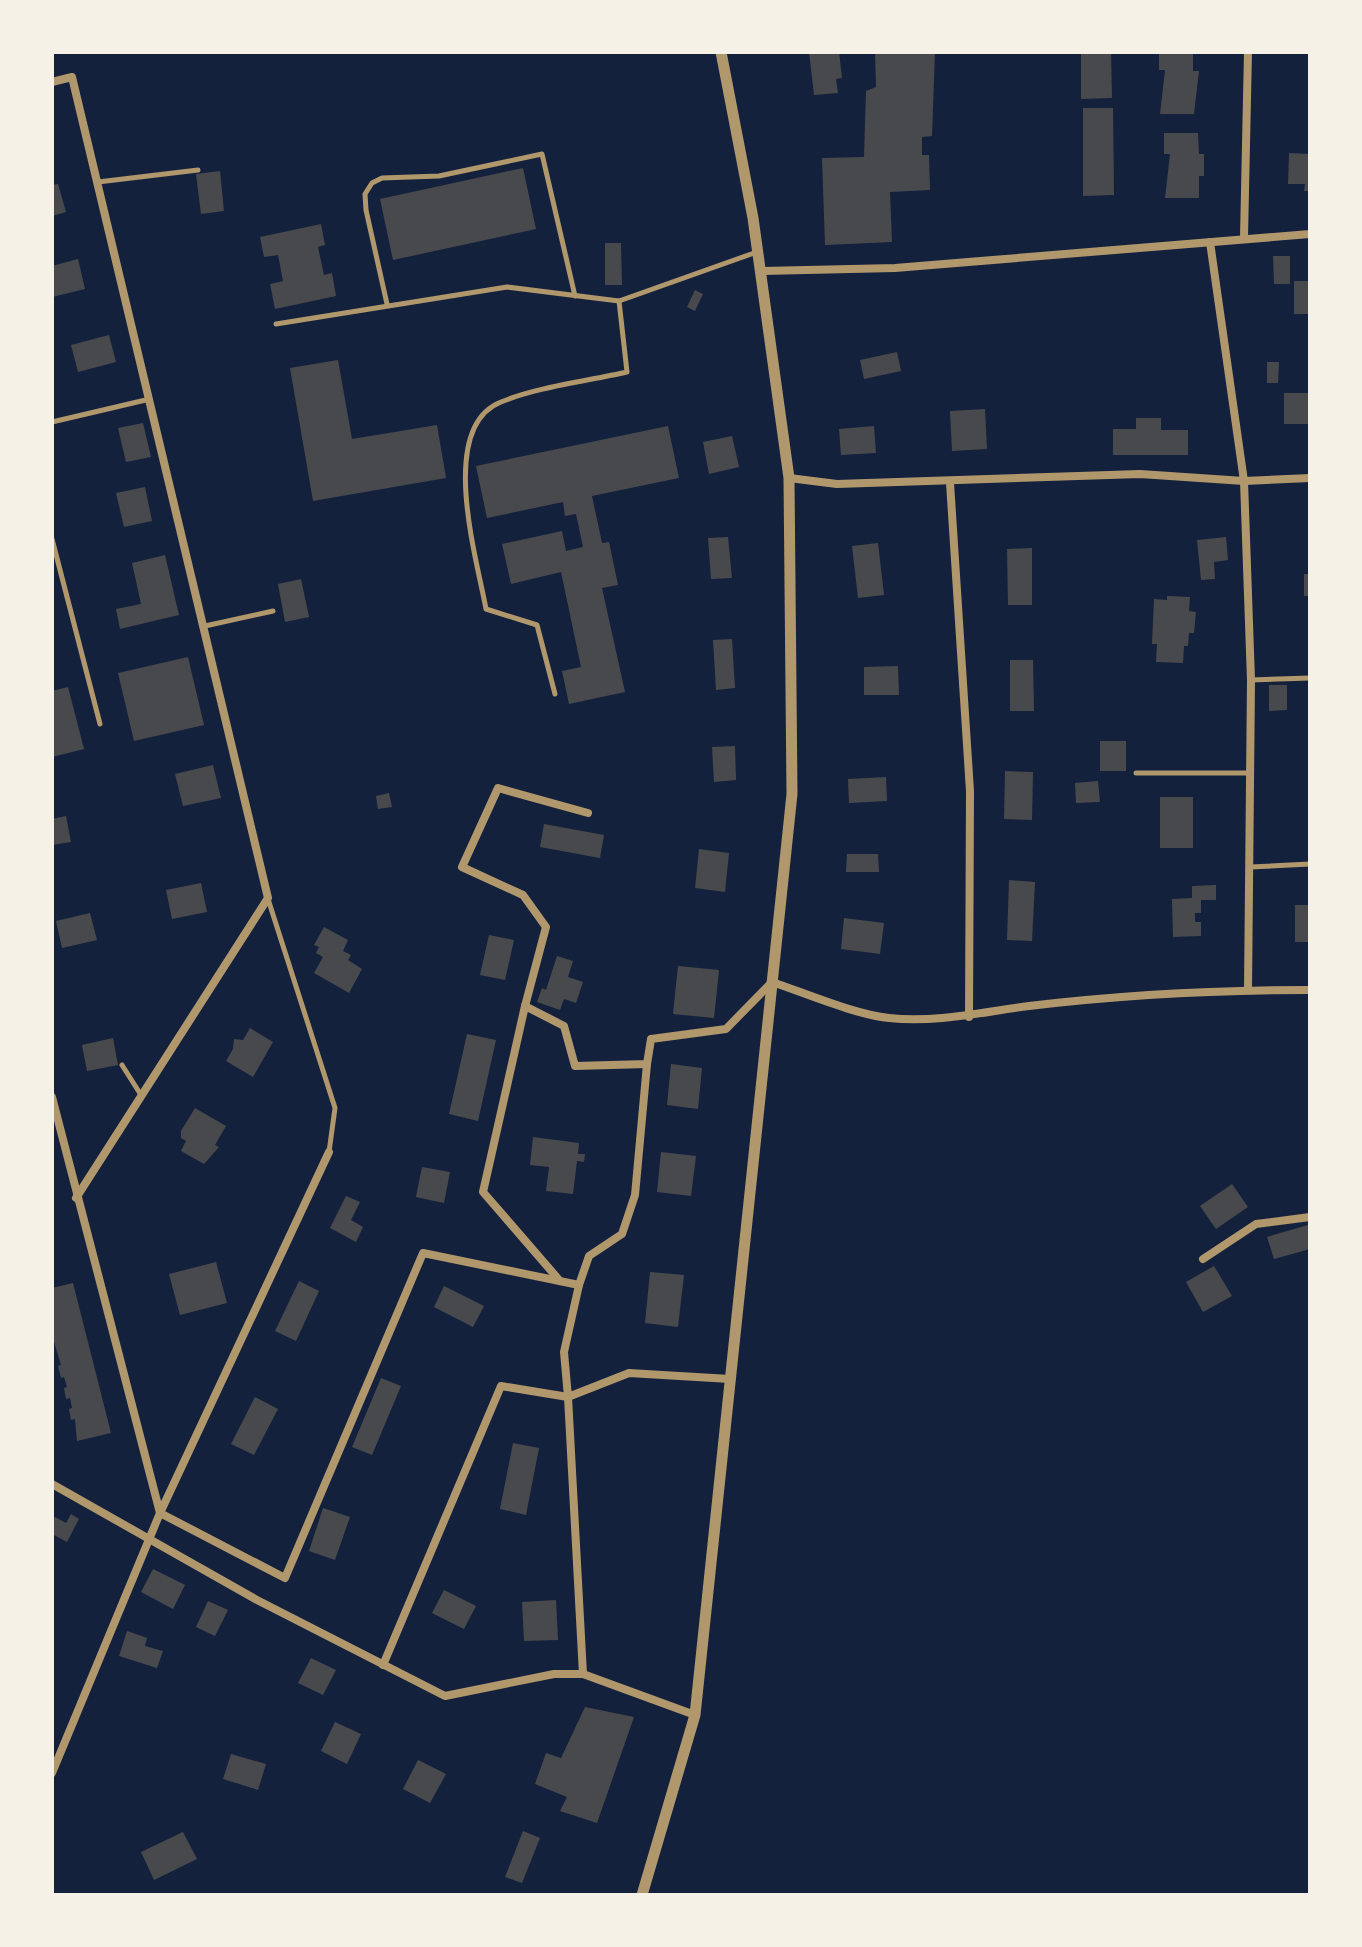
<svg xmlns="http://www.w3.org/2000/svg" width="1362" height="1947" font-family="Raleway,sans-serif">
<rect width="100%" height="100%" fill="#14213d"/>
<g fill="#48494c">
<polygon points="809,52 839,52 842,78 836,79 838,93 814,95"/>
<polygon points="875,52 935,52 932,136 922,137 922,155 929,155 930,190 890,192 892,242 825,245 822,158 864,157 866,91 876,87"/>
<polygon points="1081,52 1111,52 1112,98 1081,99"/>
<polygon points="1159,52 1193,52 1193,71 1199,71 1194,114 1160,114 1165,70 1159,70"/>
<polygon points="1083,108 1113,108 1114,195 1083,196"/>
<polygon points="1164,133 1198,133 1199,154 1204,154 1204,176 1199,176 1199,198 1165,198 1170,154 1164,154"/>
<polygon points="1289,153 1310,154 1310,191 1304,191 1305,184 1288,184"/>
<polygon points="523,168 536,229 393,260 380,199"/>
<polygon points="220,171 224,211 201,214 196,174"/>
<polygon points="58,184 66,212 52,216 52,185"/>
<polygon points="321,224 325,245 318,247 324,275 332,273 336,296 275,309 270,284 283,281 278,255 264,257 260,237"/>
<polygon points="605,243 621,243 622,285 605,285"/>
<polygon points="1273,256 1290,256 1290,284 1274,284"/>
<polygon points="78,259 85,289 52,297 52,266"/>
<rect x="1294" y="281" width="16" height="33"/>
<polygon points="695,290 703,294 695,311 687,307"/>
<polygon points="109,335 116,362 78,372 71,345"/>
<polygon points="897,352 901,371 864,379 860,360"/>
<polygon points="338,360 352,439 437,425 446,478 313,501 290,368"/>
<polygon points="1267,362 1279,362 1278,383 1267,383"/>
<rect x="1284" y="393" width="26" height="31"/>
<polygon points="985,409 987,449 952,451 950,411"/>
<polygon points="1136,418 1161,418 1161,430 1188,430 1188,455 1113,455 1113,429 1136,429"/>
<polygon points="143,423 151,457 126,462 118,428"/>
<polygon points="668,426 679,478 592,496 602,543 609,542 618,585 602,588 625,692 569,704 562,671 581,667 561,572 511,584 502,544 562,531 566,551 583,547 576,514 565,516 563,502 487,518 476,466"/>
<polygon points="874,426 876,453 841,455 839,429"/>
<polygon points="732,436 739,467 709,474 703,442"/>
<polygon points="145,487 152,521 124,527 116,493"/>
<polygon points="728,537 732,578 711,579 708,538"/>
<polygon points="1226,537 1228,560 1214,562 1215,579 1201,580 1197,540"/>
<polygon points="878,543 884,595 858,598 852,546"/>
<polygon points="1032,548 1032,605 1008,605 1007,549"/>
<polygon points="165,555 179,615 120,629 116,609 141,604 132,563"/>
<rect x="1304" y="574" width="6" height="22"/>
<polygon points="301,579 309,617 285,622 278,584"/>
<polygon points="1167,596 1190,597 1189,611 1196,612 1194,633 1189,633 1188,646 1184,646 1183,663 1156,662 1157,644 1152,644 1154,599 1167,600"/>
<polygon points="732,639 735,688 716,690 713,640"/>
<polygon points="188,657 204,725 134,741 118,673"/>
<polygon points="1010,660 1033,660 1034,711 1010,711"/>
<polygon points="898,666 899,695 864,695 864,667"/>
<polygon points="1269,685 1287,685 1287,710 1269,711"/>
<polygon points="68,687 84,749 52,757 52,691"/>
<rect x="1100" y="741" width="26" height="30"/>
<polygon points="735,746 736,780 714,782 712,747"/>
<polygon points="213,765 221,798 183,806 175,774"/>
<polygon points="1005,771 1033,772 1032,820 1004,819"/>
<polygon points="886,777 887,801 849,803 848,779"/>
<polygon points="1098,781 1100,802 1076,803 1075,783"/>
<polygon points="389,793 392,807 378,809 376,796"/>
<rect x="1160" y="797" width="33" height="51"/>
<polygon points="66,816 71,842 52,845 52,819"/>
<polygon points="544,824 604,835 600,858 540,847"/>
<polygon points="699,849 729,853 725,892 695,888"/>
<polygon points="847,854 878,854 879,872 846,872"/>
<polygon points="1009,880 1035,882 1032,941 1007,940"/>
<polygon points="201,883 207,912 172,919 166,890"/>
<polygon points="1216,885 1216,900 1201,900 1201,913 1195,913 1195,922 1201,922 1201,936 1173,937 1172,899 1192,898 1192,886"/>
<rect x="1295" y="905" width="15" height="37"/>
<polygon points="90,913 97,940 62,948 56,921"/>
<polygon points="844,918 884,923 880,954 841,949"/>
<polygon points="324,927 348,940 343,951 351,955 348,960 362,969 349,993 314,973 323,957 316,953 319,947 314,945"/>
<polygon points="489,935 514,940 505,980 480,975"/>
<polygon points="557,956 573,961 568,977 583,982 576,1003 564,999 560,1010 537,1002 542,988 546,990"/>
<polygon points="678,966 719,970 714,1018 673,1014"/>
<polygon points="250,1028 273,1042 253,1077 226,1061 233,1049 234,1039 243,1040"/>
<polygon points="467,1034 496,1040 478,1121 449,1114"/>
<polygon points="113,1038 118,1065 87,1071 82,1045"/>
<polygon points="671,1064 702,1068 698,1109 667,1105"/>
<polygon points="195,1108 226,1126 215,1145 219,1147 204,1164 181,1151 186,1141 181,1138 181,1131"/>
<polygon points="533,1137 579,1143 578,1154 585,1154 584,1162 577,1161 573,1194 546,1191 549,1167 530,1165"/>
<polygon points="661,1152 696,1156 691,1196 657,1192"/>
<polygon points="422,1167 450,1172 444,1203 416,1197"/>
<polygon points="1232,1184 1248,1207 1216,1229 1200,1206"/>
<polygon points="346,1196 360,1202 351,1220 363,1227 356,1242 330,1228"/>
<polygon points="1308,1225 1310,1249 1274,1259 1267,1237"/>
<polygon points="216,1262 227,1303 180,1315 169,1274"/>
<polygon points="1214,1266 1232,1296 1203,1312 1186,1282"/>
<polygon points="650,1272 684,1275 678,1327 645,1323"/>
<polygon points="299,1281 319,1291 296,1341 275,1331"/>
<polygon points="73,1283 111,1433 77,1441 75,1419 71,1420 69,1409 72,1408 70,1398 66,1399 64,1388 67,1387 64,1377 61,1378 58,1366 61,1365 52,1335 52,1288"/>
<polygon points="444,1286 484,1306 473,1327 434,1307"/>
<polygon points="381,1378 401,1386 372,1455 352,1447"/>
<polygon points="255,1397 278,1409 254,1455 231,1444"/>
<polygon points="513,1443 539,1448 526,1515 500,1509"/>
<polygon points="323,1508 350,1517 335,1560 309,1551"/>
<polygon points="71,1514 79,1519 67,1542 52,1534 52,1522 55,1517 66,1523"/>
<polygon points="153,1569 185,1585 173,1609 141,1592"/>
<polygon points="444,1590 476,1606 464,1629 432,1613"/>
<polygon points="556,1600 558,1640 524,1641 522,1602"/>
<polygon points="208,1601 228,1610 215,1636 196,1627"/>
<polygon points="127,1631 147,1638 145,1646 163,1651 157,1668 119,1656"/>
<polygon points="311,1658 336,1670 323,1695 298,1683"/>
<polygon points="585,1707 634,1717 597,1823 560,1811 567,1797 535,1784 546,1753 561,1758"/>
<polygon points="335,1722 361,1734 347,1764 321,1751"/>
<polygon points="231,1754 266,1764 258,1790 223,1779"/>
<polygon points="418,1760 446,1774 430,1803 403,1789"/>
<polygon points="523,1831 540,1838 522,1883 505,1877"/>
<polygon points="183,1832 197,1859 154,1880 141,1852"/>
</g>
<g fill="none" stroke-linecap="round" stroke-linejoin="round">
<g stroke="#b1986c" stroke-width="5">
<polyline points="98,182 198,170"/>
<polyline points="387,304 366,210 365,194 372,183 382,178 439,176 542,154 575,296"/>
<polyline points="276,324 507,287 619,301"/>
<polyline points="52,422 150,399"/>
<polyline points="52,539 100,724"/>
<polyline points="205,626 273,611"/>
<polyline points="1251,680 1310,678"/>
<path d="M 555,694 L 537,625 L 486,609 C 477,559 437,427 501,402 C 537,387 588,381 627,372 L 619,301 L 757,252"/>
<polyline points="1136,773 1251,773"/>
<polyline points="1251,867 1310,864"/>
<polyline points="268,899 335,1108 329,1152"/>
<polyline points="122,1065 141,1095"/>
</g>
<g stroke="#b1986c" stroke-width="8">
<polyline points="52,82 72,77 268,898 76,1198"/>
<polyline points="1244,237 1248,52"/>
<polyline points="1210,242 1244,481 1251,680 1248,990"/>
<polyline points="761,271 895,268 1310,234"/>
<polyline points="789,478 837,484 1140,474 1244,481 1310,478"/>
<polyline points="950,483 970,791 969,1017"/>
<polyline points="525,1006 546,927 523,895 462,867 498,788 588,813"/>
<polyline points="647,1064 635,1195 622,1234 589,1256 579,1285 564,1352 568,1397 629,1373 730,1379"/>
<polyline points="52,1097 160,1513 52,1773"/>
<polyline points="329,1152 160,1513 285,1578 423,1253 579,1285"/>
<polyline points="1203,1259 1256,1224 1310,1217"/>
<path d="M 560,1281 L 483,1192 L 525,1006 L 564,1026 L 575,1066 L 647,1064 L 651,1039 L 726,1029 L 772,982 C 805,993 856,1015 889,1018 C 937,1023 982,1012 1029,1006 C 1122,995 1217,990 1310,990"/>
<polyline points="52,1484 257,1600 445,1696 554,1674 583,1674 695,1715"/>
<polyline points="383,1665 501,1386 568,1397 583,1674"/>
</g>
<polyline stroke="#b1986c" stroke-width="11" points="642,1895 695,1715 792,794 789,478 753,218 721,52"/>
</g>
<rect width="1362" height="1947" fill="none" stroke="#f6f1e7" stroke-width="108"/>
</svg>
